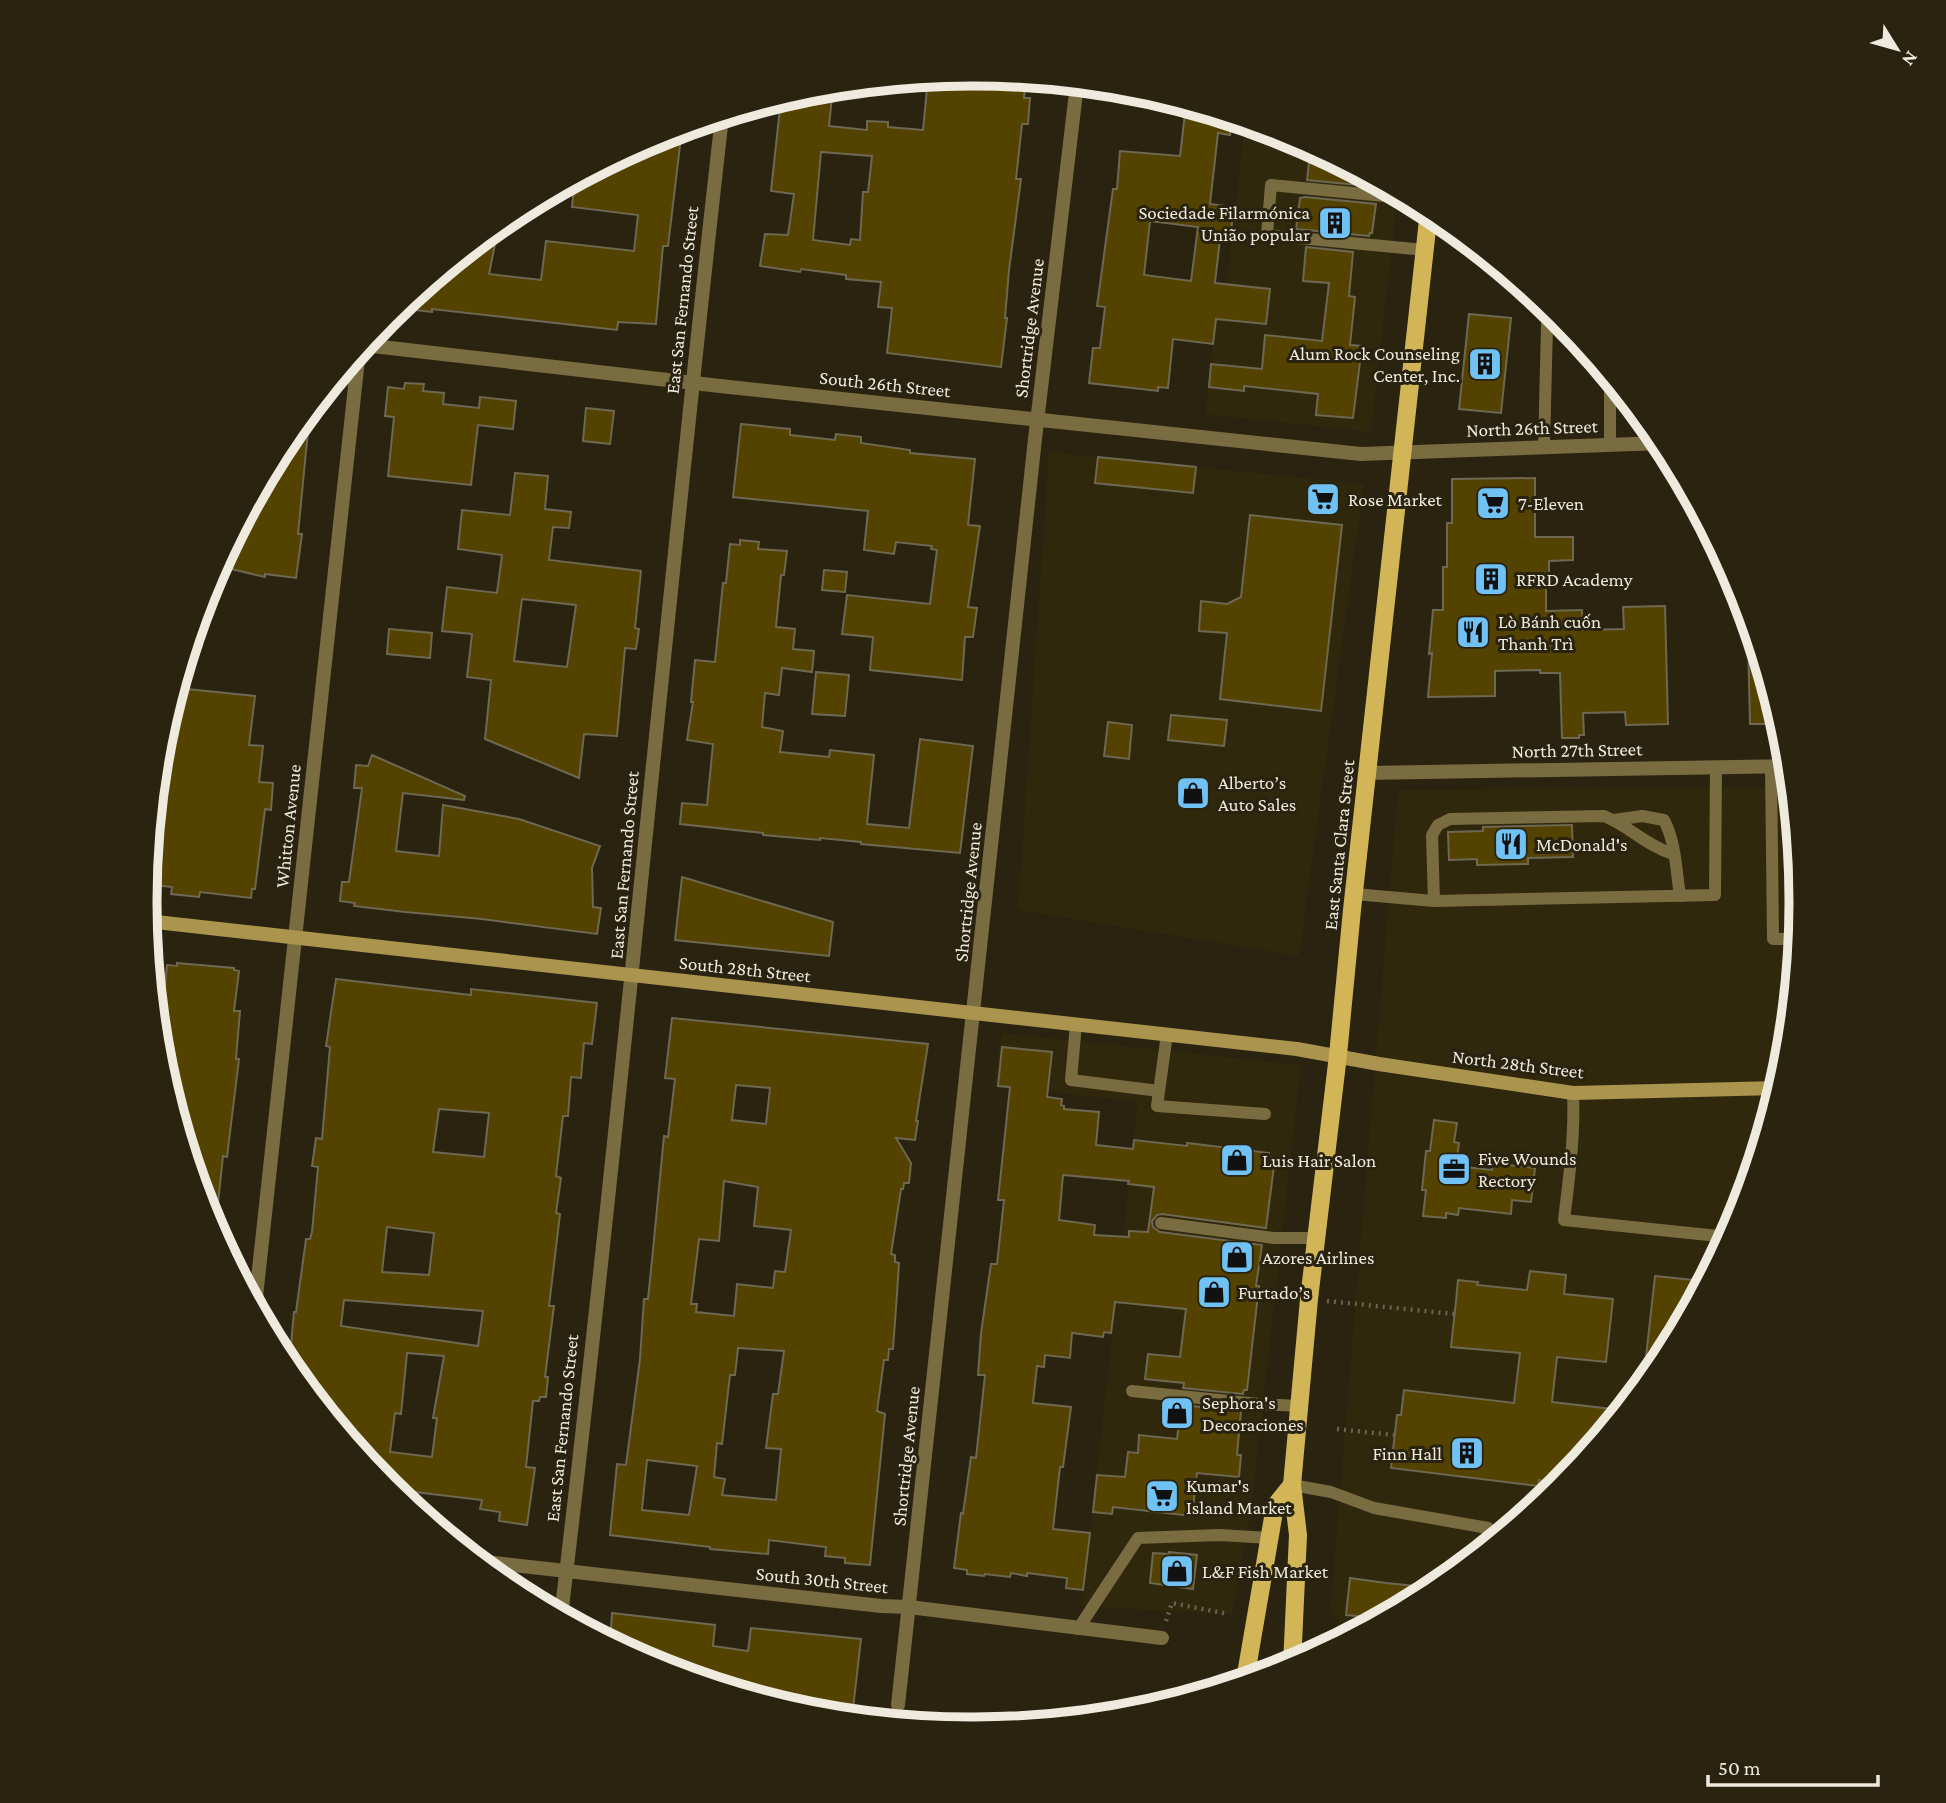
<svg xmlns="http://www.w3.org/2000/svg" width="1946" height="1803" font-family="'Crimson Pro',serif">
<rect width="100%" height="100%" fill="#292310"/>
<g fill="#30280d">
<polygon points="1245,123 1290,137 1398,194 1371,432 1205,414 1216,322 1227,282"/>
<polygon points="1049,452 1364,484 1299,956 1018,910"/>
<polygon points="1790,787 1801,902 1785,1063 1738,1219 1661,1362 1558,1487 1433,1590 1351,1634 1330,1613 1398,790"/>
<polygon points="1002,1033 1301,1065 1251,1511 1232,1615 1082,1606 1138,1101 993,1087"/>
</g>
<g fill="#534200" stroke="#6e6852" stroke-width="2" fill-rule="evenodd">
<path d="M 973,74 L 1026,79 L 1024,98 L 1030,98 L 1028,124 L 1022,124 L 1016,179 L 1021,179 L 1009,270 L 1005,318 L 1007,318 L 1001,367 L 887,353 L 892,308 L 878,307 L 881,282 L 846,279 L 846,275 L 801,269 L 800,272 L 760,266 L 765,234 L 788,235 L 794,194 L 771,191 L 781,99 L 812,89 L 833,87 L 829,126 L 867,130 L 867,121 L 888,122 L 888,127 L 923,130 L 928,78 ZM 821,152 L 872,156 L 868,192 L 863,192 L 860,240 L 851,239 L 850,245 L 813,240 Z"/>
<path d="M 1186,105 L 1232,119 L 1230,135 L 1218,133 L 1210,204 L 1234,207 L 1230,240 L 1220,239 L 1215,283 L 1270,289 L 1266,324 L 1216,319 L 1213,344 L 1173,339 L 1168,388 L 1158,387 L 1158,391 L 1089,383 L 1093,348 L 1100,348 L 1105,307 L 1097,306 L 1113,189 L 1117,189 L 1120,151 L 1180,156 ZM 1150,221 L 1198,227 L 1191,281 L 1144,275 Z"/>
<polygon points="682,129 668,246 663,246 656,324 618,322 617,330 432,309 432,312 397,308 477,243 495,244 489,274 541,280 546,241 634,251 638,215 572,207 575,180 657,136"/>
<polygon points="1310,154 1326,156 1379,184 1378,187 1307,180"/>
<polygon points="1305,197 1376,204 1372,233 1370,233 1369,236 1296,229 1300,198"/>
<polygon points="1306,247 1353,252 1349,296 1355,297 1350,345 1362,346 1353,418 1316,415 1318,394 1244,386 1244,391 1209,387 1211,364 1262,369 1265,335 1322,341 1329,283 1303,281"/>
<polygon points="1469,314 1511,318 1501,413 1459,409"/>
<polygon points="405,383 424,384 423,391 444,393 443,404 479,408 480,397 516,401 513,429 478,425 471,485 388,476 394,417 385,416 388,387 404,389"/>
<polygon points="586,408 614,411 610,444 583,441"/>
<polygon points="310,410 298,534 302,534 296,578 265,574 265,577 231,569 234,536 239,527 246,527 248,510 285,441"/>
<polygon points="741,424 790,429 790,435 835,440 836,434 861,437 861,443 910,450 910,453 975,459 968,525 980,526 968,607 977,608 973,637 965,637 962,680 870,670 873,637 842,634 847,595 930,604 937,550 931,549 932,546 896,542 894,554 864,550 868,511 733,497"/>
<polygon points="1098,457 1196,467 1193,493 1095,483"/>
<path d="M 515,473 L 548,476 L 545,509 L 571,512 L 569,528 L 553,527 L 549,560 L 641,571 L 635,628 L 639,629 L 636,649 L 625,648 L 617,736 L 584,734 L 579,778 L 485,739 L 491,680 L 467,677 L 472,634 L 442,631 L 447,587 L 497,593 L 502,555 L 458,549 L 462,510 L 510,515 ZM 522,599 L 576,605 L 567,667 L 514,661 Z"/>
<polygon points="1535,478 1535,537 1573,537 1573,560 1549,561 1549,573 1546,573 1546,611 1582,610 1583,630 1624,629 1623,607 1665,606 1668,724 1626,725 1625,712 1583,713 1584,735 1579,735 1579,738 1562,738 1560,673 1540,673 1540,670 1495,671 1495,696 1428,697 1432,653 1429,654 1433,610 1443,610 1443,567 1447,567 1447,523 1452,523 1452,479"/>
<polygon points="1250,515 1342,525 1321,711 1220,699 1227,633 1199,631 1201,601 1227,604 1241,597"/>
<polygon points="740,540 759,542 758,549 787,551 784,575 781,575 776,627 795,629 793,649 814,651 812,672 782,668 779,695 765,693 762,727 783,731 780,752 829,757 830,750 874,755 867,824 909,828 920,739 973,746 960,853 861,844 861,842 820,838 820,840 763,835 763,833 680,824 682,803 707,805 713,744 687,740 693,702 691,702 695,660 715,662 723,583 726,583 730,544 740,545"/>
<polygon points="824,570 847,572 845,592 822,590"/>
<polygon points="389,629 432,633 430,658 387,654"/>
<polygon points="1753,635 1775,707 1769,707 1769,724 1750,724 1748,636"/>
<polygon points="816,672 849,675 845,716 812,714"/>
<polygon points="177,688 255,696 249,745 263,746 259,782 273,783 271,810 265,809 255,889 252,889 251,898 200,892 199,897 171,894 172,887 147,884 161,740"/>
<polygon points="1171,715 1227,720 1224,746 1168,740"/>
<polygon points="1108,722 1132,725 1129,759 1104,756"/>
<polygon points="372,755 465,796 464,800 403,793 396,851 439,856 443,805 519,819 600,846 592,868 593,907 601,908 597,934 482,919 405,912 354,906 355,903 340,901 342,882 349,882 362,788 354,788 356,765 368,766"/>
<polygon points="1572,825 1573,857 1528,858 1528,864 1477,865 1477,859 1449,860 1448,832 1483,831 1483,827"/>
<polygon points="682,877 833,922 829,956 675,940"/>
<polygon points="177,963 234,968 234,970 239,971 234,1011 240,1011 236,1059 239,1059 227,1157 223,1156 215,1231 208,1218 186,1144 188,1122 178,1121 161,1063 154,993 164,994 167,965 177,966"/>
<path d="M 336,979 L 471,995 L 471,989 L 597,1003 L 592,1044 L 584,1043 L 581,1078 L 571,1077 L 568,1116 L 563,1116 L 556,1176 L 561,1178 L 556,1213 L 560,1214 L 549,1306 L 554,1306 L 545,1377 L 548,1377 L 546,1397 L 540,1397 L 539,1401 L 533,1401 L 526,1467 L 535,1468 L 527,1525 L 499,1521 L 500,1512 L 480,1509 L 482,1500 L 390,1489 L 289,1366 L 294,1312 L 296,1312 L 306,1239 L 310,1239 L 312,1232 L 318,1167 L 312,1166 L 316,1138 L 322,1139 L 330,1047 L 326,1046 ZM 439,1109 L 489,1113 L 484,1157 L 433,1152 ZM 387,1227 L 434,1233 L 429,1275 L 382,1272 ZM 344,1300 L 483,1311 L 478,1346 L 341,1326 ZM 407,1353 L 444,1356 L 433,1418 L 437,1418 L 432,1457 L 390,1452 L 395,1413 L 401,1414 Z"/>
<path d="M 672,1018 L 928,1044 L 916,1121 L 918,1121 L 915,1140 L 896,1138 L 911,1163 L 909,1183 L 904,1183 L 903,1189 L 901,1189 L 891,1254 L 895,1255 L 895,1262 L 899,1263 L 897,1294 L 893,1349 L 889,1349 L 888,1360 L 884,1360 L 877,1411 L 885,1414 L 870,1565 L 845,1563 L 845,1558 L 825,1556 L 826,1547 L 769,1540 L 768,1554 L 710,1549 L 710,1547 L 610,1535 L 617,1464 L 626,1465 L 640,1359 L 644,1299 L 648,1299 L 652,1260 L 664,1136 L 668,1137 L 675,1079 L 665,1078 ZM 736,1085 L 770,1088 L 766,1124 L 732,1120 ZM 724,1181 L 758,1187 L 754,1226 L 791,1230 L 785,1272 L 775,1271 L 773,1288 L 737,1284 L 734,1316 L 696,1312 L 697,1304 L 691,1304 L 699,1239 L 719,1241 ZM 738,1348 L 784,1351 L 778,1394 L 773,1394 L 766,1448 L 781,1449 L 776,1500 L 722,1495 L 725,1479 L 714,1477 L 717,1443 L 722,1444 L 730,1375 L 735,1375 ZM 647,1460 L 697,1466 L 689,1515 L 642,1510 Z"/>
<path d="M 1002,1047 L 1052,1052 L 1047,1097 L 1062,1099 L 1061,1105 L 1064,1106 L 1064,1109 L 1099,1112 L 1096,1145 L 1133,1149 L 1134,1140 L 1187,1146 L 1187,1143 L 1269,1153 L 1268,1157 L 1275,1158 L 1266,1228 L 1162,1214 L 1157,1215 L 1152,1221 L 1153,1227 L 1160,1232 L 1262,1245 L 1256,1286 L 1259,1286 L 1247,1390 L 1244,1390 L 1243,1394 L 1183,1388 L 1184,1383 L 1145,1379 L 1148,1354 L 1180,1357 L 1186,1309 L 1115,1302 L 1111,1333 L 1104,1332 L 1103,1337 L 1072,1333 L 1070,1358 L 1045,1355 L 1044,1367 L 1037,1366 L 1033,1403 L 1071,1407 L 1063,1467 L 1060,1467 L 1053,1529 L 1090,1533 L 1083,1590 L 1066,1588 L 1067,1578 L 1027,1573 L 1027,1576 L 1011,1573 L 1010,1577 L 985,1574 L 984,1576 L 967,1574 L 967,1570 L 954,1568 L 961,1513 L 963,1514 L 971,1457 L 976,1458 L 985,1375 L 978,1375 L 981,1333 L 991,1264 L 997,1264 L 1004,1200 L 998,1200 L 1010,1087 L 998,1086 ZM 1063,1175 L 1129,1181 L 1128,1184 L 1154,1187 L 1148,1232 L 1129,1231 L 1129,1237 L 1094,1235 L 1095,1225 L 1059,1220 Z"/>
<polygon points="1434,1120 1457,1123 1454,1142 1459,1143 1456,1166 1492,1170 1493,1163 1535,1168 1531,1202 1512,1200 1511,1214 1459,1208 1458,1215 1446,1213 1446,1218 1423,1216 1426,1190 1422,1190 1426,1151 1430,1151"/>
<polygon points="1530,1271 1566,1275 1564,1294 1613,1299 1606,1362 1557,1357 1552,1402 1622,1410 1562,1483 1539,1480 1538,1486 1391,1468 1397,1415 1401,1415 1404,1390 1514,1403 1520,1353 1451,1347 1456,1301 1458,1280 1478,1282 1477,1285 1527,1290"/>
<polygon points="1655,1276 1704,1281 1661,1362 1643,1384"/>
<polygon points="1181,1405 1241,1411 1237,1455 1241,1455 1239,1477 1197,1473 1192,1516 1113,1507 1112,1514 1093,1512 1097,1475 1125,1477 1128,1452 1138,1453 1139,1435 1177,1439"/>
<polygon points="1169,1552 1197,1555 1193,1589 1150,1583 1153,1553 1169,1554"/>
<polygon points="1350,1578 1386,1583 1435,1588 1381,1618 1346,1615"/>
<polygon points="612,1613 715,1625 713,1646 748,1651 751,1628 861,1639 853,1709 831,1707 830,1714 801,1710 656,1666 610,1642"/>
</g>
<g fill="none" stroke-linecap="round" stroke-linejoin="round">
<g stroke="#696453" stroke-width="4.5" stroke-dasharray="2 5" stroke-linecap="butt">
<polyline points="1327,1301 1454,1314"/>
<polyline points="1337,1429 1394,1435"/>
<polyline points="1166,1621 1172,1603 1228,1614"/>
</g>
<g stroke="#796c41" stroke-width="12">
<polyline points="1405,198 1271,185 1267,235 1425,250"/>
<polyline points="1610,379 1610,445"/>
<polyline points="1544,447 1547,325 1557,315"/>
<polyline points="1771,766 1773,939 1797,939"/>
<path d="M 1614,820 L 1642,816 L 1664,820 C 1676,843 1676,870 1680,896"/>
<polyline points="1354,894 1434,901 1715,895 1716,767"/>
<path d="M 1434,901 L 1432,835 L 1438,825 L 1450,819 L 1604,816 C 1629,826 1647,846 1673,854"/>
<polyline points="1076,1024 1071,1080 1159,1091"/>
<polyline points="1167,1034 1157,1106 1265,1114"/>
<path d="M 1573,1093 C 1575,1136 1569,1178 1564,1220 L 1728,1237"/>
<polyline points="1161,1223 1274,1238 1316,1238"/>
<polyline points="1132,1391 1258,1404 1299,1406"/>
<polyline points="1292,1485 1331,1492 1374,1508 1488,1528 1487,1546"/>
<polyline points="1078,1629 1138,1538 1219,1535 1270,1538"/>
</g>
<g stroke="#796c41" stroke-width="14">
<polyline points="364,345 720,386 1361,454 1662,443"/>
<polyline points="1368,773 1788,766"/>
<polyline points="255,1306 359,350"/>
<polyline points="477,1561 881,1606 909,1607 1162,1638"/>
<path d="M 561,1616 C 621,1117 665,616 722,117"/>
<polyline points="898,1705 1035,439 1077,84"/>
</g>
<polyline stroke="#ab954e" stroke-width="14" points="147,921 1297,1049 1379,1064 1573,1093 1778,1088"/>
<g stroke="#d1b556" stroke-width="18">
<polyline points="1292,1665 1298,1535 1292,1485 1309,1299 1338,1055 1352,910 1429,211"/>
<polyline points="1245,1680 1275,1506 1292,1485"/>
</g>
<polyline stroke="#f4d25d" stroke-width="21" points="1107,1716 1156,1707"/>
</g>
<defs>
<g id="building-square" transform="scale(1.75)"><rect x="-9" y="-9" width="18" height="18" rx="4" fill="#70c1f4" stroke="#292310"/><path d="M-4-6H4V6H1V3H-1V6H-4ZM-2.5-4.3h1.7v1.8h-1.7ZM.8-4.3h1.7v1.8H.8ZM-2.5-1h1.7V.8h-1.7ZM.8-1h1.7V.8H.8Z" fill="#111"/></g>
<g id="supermarket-square" transform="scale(1.75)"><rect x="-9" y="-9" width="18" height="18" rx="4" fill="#70c1f4" stroke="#292310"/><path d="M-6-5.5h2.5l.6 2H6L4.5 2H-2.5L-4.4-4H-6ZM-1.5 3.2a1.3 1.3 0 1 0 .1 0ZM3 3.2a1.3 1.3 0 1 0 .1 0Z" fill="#111"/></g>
<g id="restaurant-square" transform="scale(1.75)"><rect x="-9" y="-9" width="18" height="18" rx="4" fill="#70c1f4" stroke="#292310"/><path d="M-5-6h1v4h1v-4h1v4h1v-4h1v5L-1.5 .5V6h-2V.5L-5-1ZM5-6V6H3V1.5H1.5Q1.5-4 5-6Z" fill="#111"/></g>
<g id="shop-square" transform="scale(1.75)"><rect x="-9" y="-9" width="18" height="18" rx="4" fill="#70c1f4" stroke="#292310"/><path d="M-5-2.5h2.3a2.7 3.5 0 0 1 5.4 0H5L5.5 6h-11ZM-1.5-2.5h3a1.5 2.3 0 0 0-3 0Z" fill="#111"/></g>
<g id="office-square" transform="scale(1.75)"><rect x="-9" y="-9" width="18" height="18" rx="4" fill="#70c1f4" stroke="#292310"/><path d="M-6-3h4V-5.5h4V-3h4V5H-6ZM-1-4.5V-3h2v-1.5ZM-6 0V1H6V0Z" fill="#111"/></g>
</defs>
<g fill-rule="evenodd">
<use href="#building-square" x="1335" y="223"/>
<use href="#building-square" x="1485" y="364"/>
<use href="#supermarket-square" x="1323" y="499"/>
<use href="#supermarket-square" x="1493" y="503"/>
<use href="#building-square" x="1491" y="579"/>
<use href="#restaurant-square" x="1473" y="632"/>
<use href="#shop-square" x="1193" y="793"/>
<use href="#restaurant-square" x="1511" y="844"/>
<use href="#shop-square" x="1237" y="1160"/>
<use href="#office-square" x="1454" y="1169"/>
<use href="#shop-square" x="1237" y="1257"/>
<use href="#shop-square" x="1214" y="1292"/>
<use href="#shop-square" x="1177" y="1413"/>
<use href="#building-square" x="1467" y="1453"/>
<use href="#supermarket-square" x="1162" y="1496"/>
<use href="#shop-square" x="1177" y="1571"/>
</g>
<g text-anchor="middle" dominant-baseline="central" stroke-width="6" stroke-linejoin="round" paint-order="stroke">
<g font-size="19" fill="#eeeade" stroke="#292310" text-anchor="start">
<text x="1310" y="212" text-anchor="end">Sociedade Filarmónica<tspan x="1310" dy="22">União popular</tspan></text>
<text x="1460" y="353" text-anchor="end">Alum Rock Counseling<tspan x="1460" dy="22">Center, Inc.</tspan></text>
<text x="1348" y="499">Rose Market</text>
<text x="1518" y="503">7-Eleven</text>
<text x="1516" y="579">RFRD Academy</text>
<text x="1498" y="621">Lò Bánh cuốn<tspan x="1498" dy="22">Thanh Trì</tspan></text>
<text x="1218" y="782">Alberto’s<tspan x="1218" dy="22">Auto Sales</tspan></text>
<text x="1536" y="844">McDonald's</text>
<text x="1478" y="1158">Five Wounds<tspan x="1478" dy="22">Rectory</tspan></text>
<text x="1262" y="1160">Luis Hair Salon</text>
<text x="1262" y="1257">Azores Airlines</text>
<text x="1238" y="1292">Furtado’s</text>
<text x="1202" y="1402">Sephora's<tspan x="1202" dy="22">Decoraciones</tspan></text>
<text x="1442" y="1453" text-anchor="end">Finn Hall</text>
<text x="1186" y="1485">Kumar's<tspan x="1186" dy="22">Island Market</tspan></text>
<text x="1202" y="1571">L&amp;F Fish Market</text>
</g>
<g font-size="19" fill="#eeeade" stroke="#292310">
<text transform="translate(682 300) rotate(-84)">East San Fernando Street</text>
<text transform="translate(1029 328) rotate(-83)">Shortridge Avenue</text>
<text transform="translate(885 384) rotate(6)">South 26th Street</text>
<text transform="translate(1532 428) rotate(-2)">North 26th Street</text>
<text transform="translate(1577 750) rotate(-1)">North 27th Street</text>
<text transform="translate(288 826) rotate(-84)">Whitton Avenue</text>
<text transform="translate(1339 845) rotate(-84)">East Santa Clara Street</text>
<text transform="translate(624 865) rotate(-85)">East San Fernando Street</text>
<text transform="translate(968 892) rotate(-84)">Shortridge Avenue</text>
<text transform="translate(745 969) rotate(6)">South 28th Street</text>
<text transform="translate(1518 1064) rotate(7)">North 28th Street</text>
<text transform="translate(562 1428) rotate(-84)">East San Fernando Street</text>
<text transform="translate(906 1456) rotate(-84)">Shortridge Avenue</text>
<text transform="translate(822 1580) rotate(6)">South 30th Street</text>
</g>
</g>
<path d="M0 0H1946V1803H0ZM972 86H974A815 815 0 0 1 1789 901V902A815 815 0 0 1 974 1717H972A815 815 0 0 1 157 902V901A815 815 0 0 1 972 86Z" fill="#292310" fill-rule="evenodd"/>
<path fill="none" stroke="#eeeade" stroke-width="9" d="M972 86H974A815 815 0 0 1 1789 901V902A815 815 0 0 1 974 1717H972A815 815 0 0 1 157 902V901A815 815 0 0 1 972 86Z"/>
<g transform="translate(1897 49) rotate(127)" stroke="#292310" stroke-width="5" paint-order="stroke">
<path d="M0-5L12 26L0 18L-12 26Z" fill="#eeeade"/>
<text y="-10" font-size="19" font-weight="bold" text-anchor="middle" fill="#eeeade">N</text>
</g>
<path d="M1708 1775v10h170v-10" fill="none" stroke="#eeeade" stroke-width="3.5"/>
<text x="1718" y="1775" font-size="21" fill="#eeeade" stroke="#292310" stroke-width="5" paint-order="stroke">50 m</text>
</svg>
